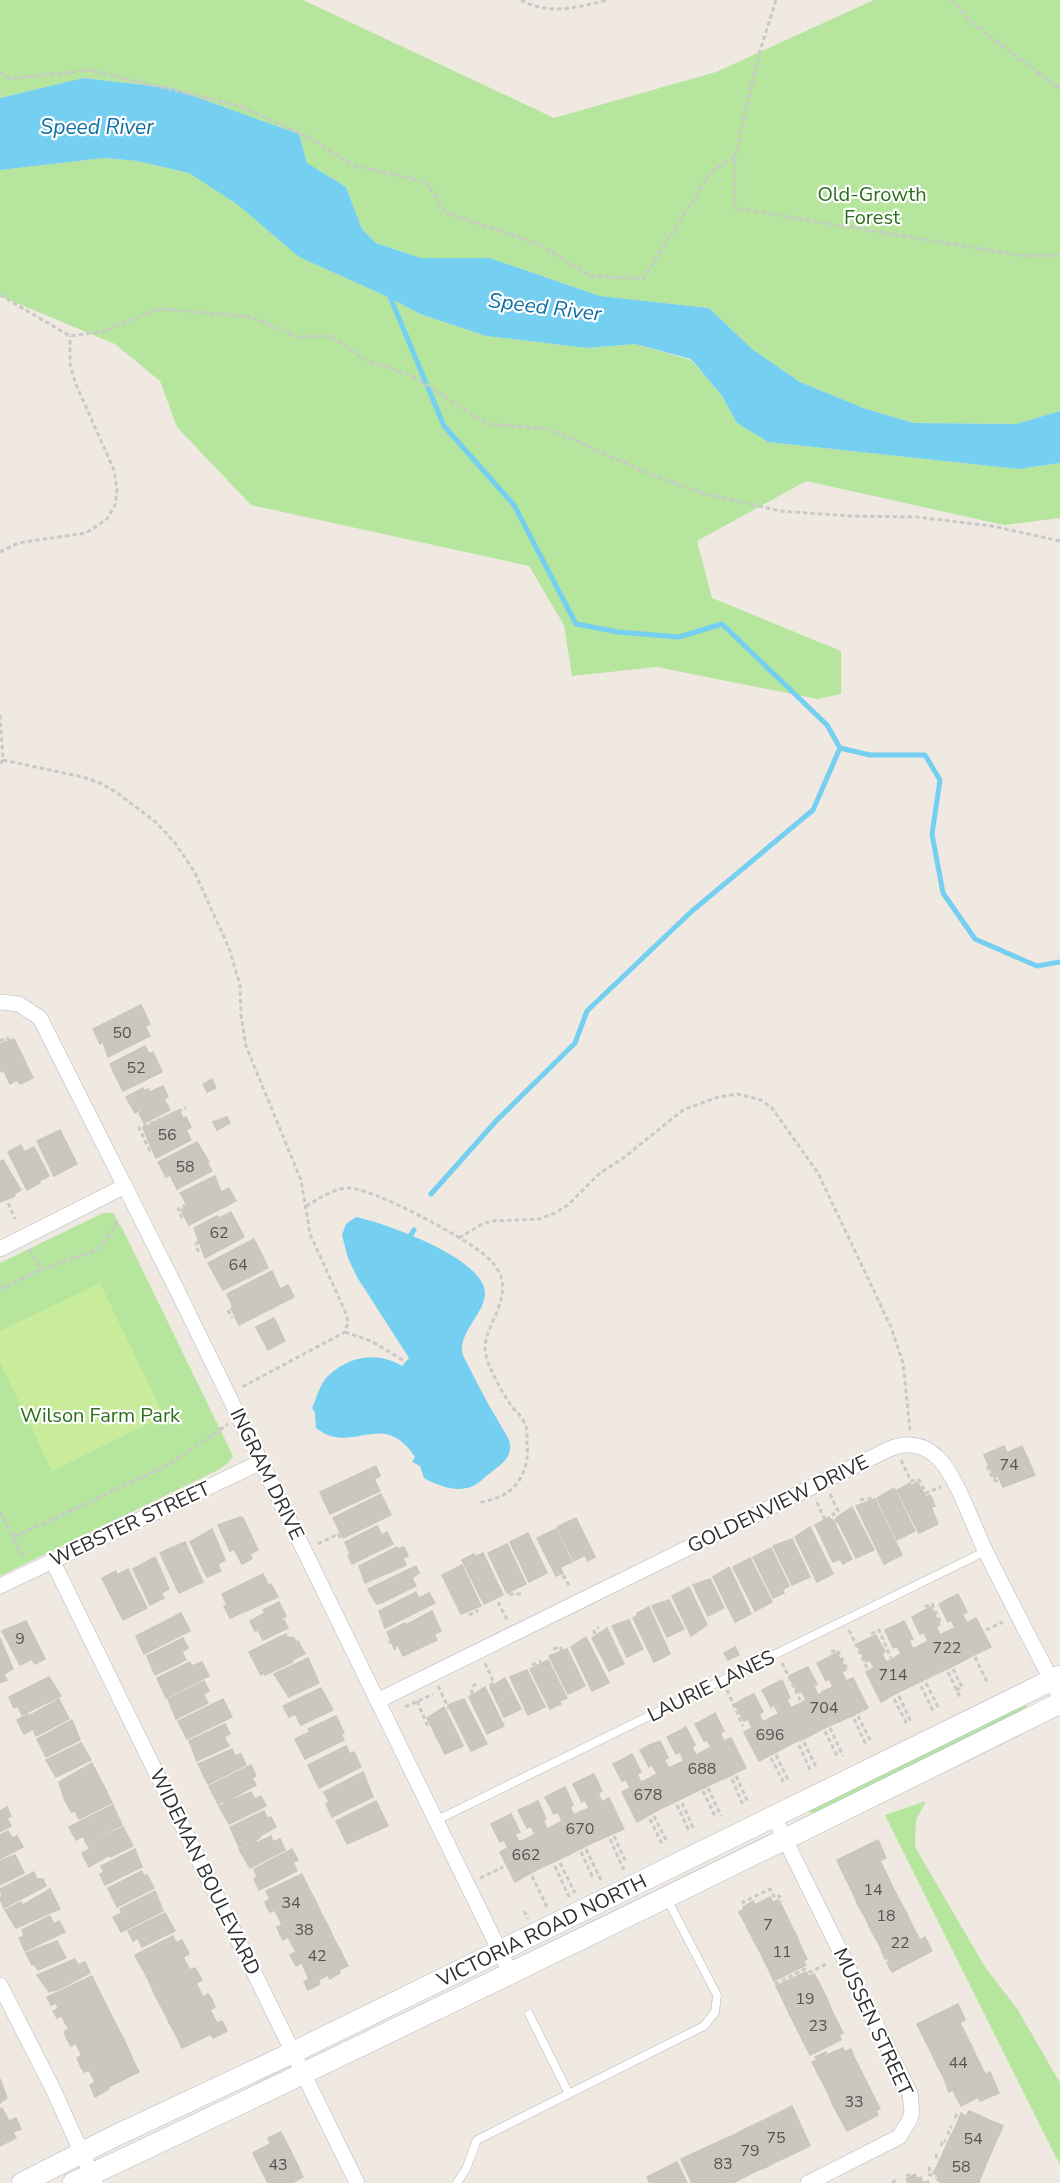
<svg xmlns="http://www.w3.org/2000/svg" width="1060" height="2183" font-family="'Nunito Sans',sans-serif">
<rect width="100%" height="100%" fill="#efe9e1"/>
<g fill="#b6e59e">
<polygon points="0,0 303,0 554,118 716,72 874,0 1060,0 1060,411 1016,424 914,423 866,409 800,382 752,349 709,308 600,296 490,258 421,258 376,243 362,229 346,187 307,163 299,134 171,88 83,78 0,98"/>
<polygon points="104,158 137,161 189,173 238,205 299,257 390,298 420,314 486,336 587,348 635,344 691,360 722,396 737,423 768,442 1019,469 1060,463 1060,518 1004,525 806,481 697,541 712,598 841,651 841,694 817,699 657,667 572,676 564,625 529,566 251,505 177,427 160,381 115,344 0,296 0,170"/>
<polygon points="103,1213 113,1213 123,1230 233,1456 228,1463 218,1470 0,1576 0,1263"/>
<polygon points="1026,1703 1027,1708 815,1813 809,1812 808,1809"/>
<polygon points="926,1801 916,1820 915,1847 985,1967 1018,2010 1060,2083 1060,2165 885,1815"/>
</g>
<polygon fill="#c9ec9a" points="100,1283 164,1416 52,1471 0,1362 0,1331"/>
<g fill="#75cff0">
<polygon points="83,78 171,88 299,134 307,163 346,187 362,229 376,243 421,258 490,258 600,296 709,308 752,349 800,382 866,409 914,423 1016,424 1060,411 1060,463 1019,469 768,442 737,423 722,396 691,359 635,344 587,348 486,336 420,314 390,298 299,257 238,205 189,173 137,161 104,158 0,170 0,98"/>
<path d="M 356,1217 C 385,1223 484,1258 485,1293 C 485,1313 460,1330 462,1352 C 463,1357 468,1364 470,1369 C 481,1392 494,1414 507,1436 C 509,1439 511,1446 510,1450 C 508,1463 491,1471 483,1479 C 466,1496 442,1488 424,1478 L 420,1466 L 412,1462 L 415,1457 C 382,1407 353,1457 316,1428 L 315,1413 L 312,1408 C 317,1397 320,1383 329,1375 C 349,1356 379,1351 402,1366 L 409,1358 L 357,1277 L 348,1258 L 342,1235 L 346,1224 Z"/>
</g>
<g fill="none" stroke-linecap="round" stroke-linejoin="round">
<g stroke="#75cff0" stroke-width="5">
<polyline points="388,292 444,426 514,505 576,624 618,632 679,637 722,624 827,725 840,748 870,755 925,755 940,780 932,834 943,893 975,939 1037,966 1060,962"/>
<polyline points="431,1194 497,1120 575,1043 587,1011 692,911 813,810 840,748"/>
<polyline points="410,1236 414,1230"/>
</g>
</g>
<g fill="#cbc7bf" stroke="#cbc5ba" stroke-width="1.5">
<polygon points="141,1005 150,1024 145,1026 150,1036 108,1057 103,1042 100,1044 93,1029"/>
<polygon points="14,1039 33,1078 20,1084 17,1080 10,1084 4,1071 2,1072 0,1069 0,1044"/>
<polygon points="145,1046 149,1054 153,1052 162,1072 123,1091 110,1064"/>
<polygon points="212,1079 216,1088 207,1092 203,1084"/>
<polygon points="163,1086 168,1097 164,1099 170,1110 144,1123 139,1113 143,1111 142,1109 135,1113 126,1097 143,1088 144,1091 148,1089 150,1092"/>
<polygon points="179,1110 183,1118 186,1117 191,1127 186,1130 191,1140 156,1158 143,1128"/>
<polygon points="227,1117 230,1123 217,1130 213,1122"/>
<polygon points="60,1130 77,1164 54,1176 37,1141"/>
<polygon points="197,1142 209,1162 207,1163 212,1171 177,1189 170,1175 166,1177 158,1162"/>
<polygon points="21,1145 24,1152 34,1147 49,1176 39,1181 40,1183 27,1190 8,1152"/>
<polygon points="3,1160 21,1190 14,1194 15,1196 0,1202 0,1162"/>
<polygon points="215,1176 221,1192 229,1188 236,1201 189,1225 181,1210 188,1206 180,1193"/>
<polygon points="231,1212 244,1237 205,1258 194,1228 217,1216 219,1218"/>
<polygon points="254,1239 268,1268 223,1290 208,1263"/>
<polygon points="272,1271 280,1289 288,1285 294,1297 239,1325 231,1308 233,1307 227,1294"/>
<polygon points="274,1318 285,1341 268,1350 256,1327"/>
<polygon points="1004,1446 1007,1453 1022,1446 1035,1475 1003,1487 998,1476 994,1478 984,1455"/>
<polygon points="376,1466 380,1476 374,1479 380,1491 330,1514 320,1492"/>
<polygon points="917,1482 926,1497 930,1495 935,1506 931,1507 938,1524 919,1533 897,1490 910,1483 911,1486"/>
<polygon points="894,1488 915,1531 897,1540 877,1498"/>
<polygon points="381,1494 391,1515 343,1538 333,1518"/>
<polygon points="875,1499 902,1555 884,1564 856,1506"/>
<polygon points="852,1507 874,1550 856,1558 836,1518"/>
<polygon points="240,1517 243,1518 258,1550 250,1554 252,1559 242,1564 234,1549 230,1551 218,1525"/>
<polygon points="829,1517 832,1521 833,1520 852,1559 843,1564 840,1559 833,1562 815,1525"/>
<polygon points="576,1518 595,1557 588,1561 585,1555 574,1561 557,1527"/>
<polygon points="377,1526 382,1535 387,1532 393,1544 352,1564 348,1555 350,1553 345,1542"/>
<polygon points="810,1527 833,1574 817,1582 795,1537"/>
<polygon points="212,1529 225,1560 218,1564 221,1571 207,1577 190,1542"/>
<polygon points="556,1529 572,1562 560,1567 563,1573 556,1576 537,1538"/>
<polygon points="528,1533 547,1573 529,1582 510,1542"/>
<polygon points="792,1539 810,1577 792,1585 773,1546"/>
<polygon points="185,1542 203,1582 179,1593 160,1553"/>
<polygon points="507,1544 526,1584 507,1593 488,1553"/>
<polygon points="397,1547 398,1549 404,1547 408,1556 403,1558 406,1565 365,1583 359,1566"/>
<polygon points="771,1548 789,1586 782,1590 784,1593 773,1598 753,1557"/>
<polygon points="483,1553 503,1595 484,1604 462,1560 474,1554 475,1557"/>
<polygon points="155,1557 169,1589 161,1593 164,1598 150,1605 133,1569"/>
<polygon points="750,1558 772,1602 755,1611 733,1567"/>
<polygon points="462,1565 481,1606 461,1614 442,1575"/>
<polygon points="416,1566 419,1573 412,1578 416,1586 381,1603 377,1604 374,1600 368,1589"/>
<polygon points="729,1567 751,1614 735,1622 713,1577"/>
<polygon points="128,1569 147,1608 123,1620 102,1578 116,1571 117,1575"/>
<polygon points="263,1574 269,1586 271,1584 278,1597 230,1618 224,1606 227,1605 222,1594"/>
<polygon points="710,1579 724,1608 708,1616 693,1585"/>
<polygon points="689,1587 707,1625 691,1636 672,1596"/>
<polygon points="416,1592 419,1598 429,1593 435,1603 385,1628 379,1611"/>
<polygon points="958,1594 967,1612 962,1614 967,1623 976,1618 991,1647 976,1654 948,1599"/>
<polygon points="948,1599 976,1654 961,1662 946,1632 955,1628 951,1620 948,1622 939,1604"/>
<polygon points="669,1600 684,1629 667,1637 652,1606"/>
<polygon points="279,1602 286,1616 280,1619 281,1621 284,1620 288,1628 263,1640 258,1630 255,1631 250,1621 265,1613 263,1610"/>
<polygon points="649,1607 670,1654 654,1662 633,1618 638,1615 637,1613"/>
<polygon points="931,1607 940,1625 936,1627 940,1635 946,1632 961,1662 949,1668 921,1612"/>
<polygon points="432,1611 441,1631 434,1634 437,1640 403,1656 398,1645 394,1647 387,1632 405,1623 406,1625"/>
<polygon points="921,1612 949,1668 934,1675 919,1646 928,1641 924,1632 920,1634 912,1617"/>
<polygon points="181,1613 190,1631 144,1654 136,1636"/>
<polygon points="629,1620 643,1649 627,1657 612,1626"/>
<polygon points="26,1621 45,1659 35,1664 32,1659 20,1665 2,1631"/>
<polygon points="904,1621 913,1639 909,1640 913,1649 919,1646 934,1675 922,1681 894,1626"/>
<polygon points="894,1626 922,1681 907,1688 892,1659 901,1654 897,1646 893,1648 885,1630"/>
<polygon points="607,1628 624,1664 609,1671 592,1638"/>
<polygon points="286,1634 287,1637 294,1638 296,1642 298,1641 305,1654 292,1660 293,1662 265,1675 264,1673 261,1675 249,1652"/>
<polygon points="876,1635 885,1652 882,1654 886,1662 892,1659 907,1688 895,1694 867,1639"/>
<polygon points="586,1637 609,1683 592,1691 571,1647"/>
<polygon points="0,1638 13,1669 4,1674 7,1680 0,1683"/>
<polygon points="183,1638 188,1648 182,1652 186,1660 155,1675 147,1656"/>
<polygon points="867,1639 895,1694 881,1702 866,1672 874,1668 870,1660 866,1662 857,1644"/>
<polygon points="735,1647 739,1655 728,1660 724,1653"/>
<polygon points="567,1649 585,1686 568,1694 549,1656"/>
<polygon points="837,1653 846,1670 842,1672 846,1681 853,1678 868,1708 854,1715 827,1658"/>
<polygon points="308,1658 319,1683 289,1697 274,1674"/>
<polygon points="827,1658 854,1715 838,1722 824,1691 833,1687 829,1679 826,1681 817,1663"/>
<polygon points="548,1660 567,1698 559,1701 561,1704 550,1709 530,1669"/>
<polygon points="190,1662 192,1666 202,1662 209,1676 166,1698 157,1678"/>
<polygon points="808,1667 817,1684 814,1686 818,1695 824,1691 838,1722 827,1727 799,1671"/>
<polygon points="527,1670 545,1707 528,1715 510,1677"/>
<polygon points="799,1671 827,1727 811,1735 797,1705 806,1700 802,1692 798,1693 789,1676"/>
<polygon points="49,1677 61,1696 22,1715 18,1706 14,1708 9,1697"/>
<polygon points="505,1678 521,1709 504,1717 490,1687"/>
<polygon points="782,1680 790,1698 787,1700 791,1708 797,1705 811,1735 800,1741 772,1685"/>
<polygon points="204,1681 209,1691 203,1694 208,1703 176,1719 168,1699"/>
<polygon points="772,1685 799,1740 784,1748 770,1718 779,1714 774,1705 771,1707 762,1690"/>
<polygon points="485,1687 504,1726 487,1734 469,1697"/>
<polygon points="321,1688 333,1710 301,1725 295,1714 289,1717 283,1706"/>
<polygon points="754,1694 763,1712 759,1714 763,1722 770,1718 784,1748 773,1754 745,1698"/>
<polygon points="745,1698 773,1754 759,1761 744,1732 752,1728 748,1719 744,1721 735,1704"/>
<polygon points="59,1699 69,1719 36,1736 33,1729 24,1734 17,1720 28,1714 29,1716"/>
<polygon points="223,1699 232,1717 187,1739 178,1721"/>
<polygon points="464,1699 487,1744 471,1751 448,1705"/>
<polygon points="444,1707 463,1746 445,1754 427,1718"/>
<polygon points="715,1713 724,1731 720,1733 724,1741 731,1738 746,1768 732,1775 705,1719"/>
<polygon points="336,1716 344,1733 341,1734 344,1740 305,1759 295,1739 310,1732 308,1729"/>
<polygon points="705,1719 732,1775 716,1782 702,1752 711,1747 707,1740 704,1741 695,1724"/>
<polygon points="72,1720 80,1740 46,1757 37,1739"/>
<polygon points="225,1724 230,1734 224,1737 229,1746 197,1761 189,1741"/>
<polygon points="686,1727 695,1745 692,1747 696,1755 702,1752 716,1782 704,1788 677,1732"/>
<polygon points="677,1732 704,1788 689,1795 675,1765 684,1761 680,1752 676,1754 667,1737"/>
<polygon points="660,1741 668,1758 664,1760 669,1768 675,1765 689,1795 677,1801 650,1745"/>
<polygon points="81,1743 91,1760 56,1777 46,1760"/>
<polygon points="650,1745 677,1801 662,1808 648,1779 657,1774 652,1765 649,1767 640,1750"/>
<polygon points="346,1746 350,1754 354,1752 361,1767 319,1788 308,1765"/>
<polygon points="232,1749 235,1756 241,1754 246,1765 208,1784 198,1764"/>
<polygon points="632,1754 641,1772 637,1774 641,1782 648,1779 662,1808 651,1814 623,1759"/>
<polygon points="623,1759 651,1814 637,1822 622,1792 630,1788 626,1779 622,1781 613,1764"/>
<polygon points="92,1763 102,1783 65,1801 59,1782"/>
<polygon points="251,1765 256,1776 252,1778 256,1785 224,1803 223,1801 218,1804 209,1786"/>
<polygon points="363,1772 373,1797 332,1817 326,1804 329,1802 324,1792"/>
<polygon points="594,1774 602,1791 598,1793 602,1802 609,1798 624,1829 610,1835 583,1779"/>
<polygon points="583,1779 610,1835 594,1842 580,1812 589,1808 585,1800 582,1802 573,1784"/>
<polygon points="103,1784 112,1803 79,1819 75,1811 71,1812 66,1802"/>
<polygon points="565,1787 573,1805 570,1807 574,1815 580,1812 594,1842 582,1848 555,1792"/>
<polygon points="251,1792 255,1799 261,1796 266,1806 229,1824 219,1806"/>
<polygon points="555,1792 582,1848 568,1855 553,1826 562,1821 558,1812 554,1814 545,1797"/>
<polygon points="376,1801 388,1826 347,1844 336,1821"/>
<polygon points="538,1801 546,1819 543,1820 547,1829 553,1826 568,1855 556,1861 528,1806"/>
<polygon points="113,1805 122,1825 86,1843 83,1836 76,1840 69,1827"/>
<polygon points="528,1806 556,1861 540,1868 526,1839 535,1834 531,1826 527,1828 518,1810"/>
<polygon points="7,1807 11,1816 7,1818 11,1826 0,1832 0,1811"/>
<polygon points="264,1811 267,1818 271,1817 276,1827 260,1836 260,1838 239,1847 230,1827"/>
<polygon points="511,1814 520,1832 515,1834 519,1842 526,1839 540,1868 529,1874 501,1819"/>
<polygon points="501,1819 529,1874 515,1882 500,1852 508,1848 504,1840 500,1842 491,1824"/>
<polygon points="123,1827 133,1846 110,1857 109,1855 89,1867 82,1853 90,1849 87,1844"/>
<polygon points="8,1831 12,1838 17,1836 23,1847 0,1859 0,1835"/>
<polygon points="271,1836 273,1842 280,1839 285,1850 250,1868 239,1849 256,1841 257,1843"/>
<polygon points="878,1840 886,1858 845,1877 837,1860"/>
<polygon points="135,1849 142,1867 105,1885 100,1874 104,1872 101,1866"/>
<polygon points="292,1849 298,1860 293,1862 297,1871 259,1890 254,1879 257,1877 254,1869"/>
<polygon points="15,1855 24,1873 0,1885 0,1861"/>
<polygon points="880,1861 887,1875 852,1891 845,1877"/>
<polygon points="142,1871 144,1876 147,1875 154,1888 117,1907 108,1888"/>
<polygon points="34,1872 37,1879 43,1879 46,1886 4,1908 0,1899 2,1895 0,1889"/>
<polygon points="302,1874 308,1887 267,1907 265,1902 270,1899 266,1891"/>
<polygon points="887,1875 893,1888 858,1905 852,1891"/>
<polygon points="308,1887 315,1900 279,1918 275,1910 270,1912 267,1907"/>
<polygon points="893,1888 900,1901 866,1919 858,1905"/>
<polygon points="50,1889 60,1909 16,1928 5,1910 21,1902 23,1905"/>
<polygon points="155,1891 163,1911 121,1932 113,1917 122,1913 120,1909"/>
<polygon points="770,1897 773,1902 778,1900 783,1908 747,1927 739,1912 744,1909 743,1907 753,1901 755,1905"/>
<polygon points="315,1900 321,1913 280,1934 277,1927 282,1925 279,1918"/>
<polygon points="900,1901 907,1914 872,1932 866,1919"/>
<polygon points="783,1908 790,1923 754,1941 747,1927"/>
<polygon points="165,1913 175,1931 142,1947 138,1938 133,1941 128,1931"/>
<polygon points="321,1913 328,1926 292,1944 288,1937 283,1940 280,1934"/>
<polygon points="907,1914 913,1927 880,1946 872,1932"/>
<polygon points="50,1916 54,1924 59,1921 65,1932 25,1951 19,1938 24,1936 22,1930"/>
<polygon points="790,1923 797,1937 761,1954 754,1941"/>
<polygon points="328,1926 334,1939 293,1960 290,1955 296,1952 292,1944"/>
<polygon points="913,1927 920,1940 885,1959 880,1946"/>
<polygon points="173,1936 176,1943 182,1940 185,1946 142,1968 135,1955"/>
<polygon points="797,1937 802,1949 767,1966 761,1954"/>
<polygon points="925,1937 932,1951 892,1972 887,1963 889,1961 887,1958"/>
<polygon points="334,1939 341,1952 305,1970 302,1963 296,1966 293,1960"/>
<polygon points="57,1941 66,1958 38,1970 34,1964 32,1965 26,1953"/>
<polygon points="185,1946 189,1954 183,1957 186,1963 149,1981 142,1968"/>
<polygon points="802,1949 807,1959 803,1961 806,1965 774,1981 767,1966"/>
<polygon points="341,1952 348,1966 339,1970 340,1973 330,1979 328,1975 318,1980 320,1984 308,1990 304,1982 309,1979 305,1970"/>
<polygon points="75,1959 78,1965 85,1962 90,1973 59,1989 49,1992 37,1975"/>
<polygon points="186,1963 190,1970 195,1968 198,1973 155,1995 149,1981"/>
<polygon points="806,1972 809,1976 814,1974 819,1983 783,2000 776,1986"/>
<polygon points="198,1973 202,1980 196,1983 199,1989 162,2008 155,1995"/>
<polygon points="92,1976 98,1989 58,2008 56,2003 51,2005 47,1997"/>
<polygon points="819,1983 826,1997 790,2015 783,2000"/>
<polygon points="98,1989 105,2003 65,2023 62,2016 57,2018 53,2011"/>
<polygon points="199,1989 203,1997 208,1994 212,2000 169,2022 162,2008"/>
<polygon points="826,1997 832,2011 797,2029 790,2015"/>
<polygon points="212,2000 215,2007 210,2010 213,2016 176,2035 169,2022"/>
<polygon points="105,2003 112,2017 67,2039 64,2032 69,2029 65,2023"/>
<polygon points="958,2004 965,2020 925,2040 917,2024"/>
<polygon points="832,2011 838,2023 803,2041 797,2029"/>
<polygon points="213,2016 217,2023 222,2021 227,2031 213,2038 211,2034 182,2048 176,2035"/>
<polygon points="112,2017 119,2030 79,2050 76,2043 71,2046 67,2039"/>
<polygon points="838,2023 843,2033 839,2035 841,2040 810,2055 803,2041"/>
<polygon points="960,2023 966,2035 931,2052 925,2040"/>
<polygon points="119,2030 126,2044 81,2067 77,2058 82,2055 79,2050"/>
<polygon points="966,2035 972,2047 937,2065 931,2052"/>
<polygon points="126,2044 132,2058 93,2078 89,2070 84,2072 81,2067"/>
<polygon points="972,2047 978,2060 944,2078 937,2065"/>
<polygon points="843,2048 845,2052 851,2049 855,2059 818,2074 812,2062 817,2060 815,2057 826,2052 827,2055"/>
<polygon points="132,2058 139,2072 108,2087 109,2089 95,2097 90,2085 95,2082 93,2078"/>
<polygon points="855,2059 862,2073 827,2091 818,2074"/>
<polygon points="978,2060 985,2074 949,2092 944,2078"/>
<polygon points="990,2072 999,2093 980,2101 978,2097 961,2106 953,2090"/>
<polygon points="862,2073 869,2087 833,2105 827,2091"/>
<polygon points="0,2079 7,2098 0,2103"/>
<polygon points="869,2087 875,2099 839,2116 833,2105"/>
<polygon points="875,2099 880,2109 876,2111 878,2115 847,2131 839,2116"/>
<polygon points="792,2106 810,2146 793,2154 774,2115"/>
<polygon points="2,2108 9,2121 16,2118 21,2129 13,2132 16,2138 0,2146 0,2110"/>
<polygon points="969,2111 1003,2126 996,2141 957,2124 961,2113 966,2116"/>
<polygon points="774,2115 793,2154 778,2161 760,2122"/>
<polygon points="760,2122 778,2161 766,2167 747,2128"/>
<polygon points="957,2124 996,2141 990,2155 950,2138"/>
<polygon points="747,2128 766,2167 752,2173 734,2135"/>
<polygon points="281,2132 290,2150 259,2165 253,2153 270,2144 268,2138"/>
<polygon points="734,2135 752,2173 739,2180 720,2141"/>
<polygon points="950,2138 990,2155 984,2169 944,2151"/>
<polygon points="720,2141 739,2180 732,2183 724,2183 707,2147"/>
<polygon points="707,2147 724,2183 708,2183 694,2153"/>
<polygon points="290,2150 297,2164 266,2179 259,2165"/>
<polygon points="944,2151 984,2169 979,2182 938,2164"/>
<polygon points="694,2153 708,2183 692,2183 681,2159"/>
<polygon points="677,2162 687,2183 667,2183 661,2170"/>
<polygon points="297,2164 303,2177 292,2183 268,2183 266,2179"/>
<polygon points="938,2164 979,2182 979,2183 943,2183 937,2180 938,2175 933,2173"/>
<polygon points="661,2170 667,2183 650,2183 647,2177"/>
<polygon points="915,2174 917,2179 921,2177 923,2183 928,2181 929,2183 908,2183 906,2179"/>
</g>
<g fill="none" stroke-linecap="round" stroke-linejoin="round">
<g stroke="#b4b7c1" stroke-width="9">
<g id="lane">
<polyline points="437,1820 986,1551"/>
<polyline points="529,2014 569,2094"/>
<polyline points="457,2183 466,2169 477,2140 704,2026 715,2012 717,1995 667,1899"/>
</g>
</g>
<g stroke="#b4b7c1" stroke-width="16">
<g id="street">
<polyline points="0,1002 19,1004 40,1018 176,1288 510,1972"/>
<polyline points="0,1249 125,1186"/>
<polyline points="52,1560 357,2183"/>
<polyline points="0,1586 261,1462"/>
<path d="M 379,1700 L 887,1450 C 905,1442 922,1443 937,1457 C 956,1474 973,1526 985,1550 C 1009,1599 1035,1648 1060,1697"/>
<polyline points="774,1817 910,2093 912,2113 909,2121 899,2137 808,2183"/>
<polyline points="0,1985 52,2087 95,2182"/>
</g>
</g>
<g stroke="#b4b7c1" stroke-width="22">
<g id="secondary">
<path id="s1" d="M 22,2183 L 117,2135 L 294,2052 L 1060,1676"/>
<path d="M 73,2183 C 404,2027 732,1866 1060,1703"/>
</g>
</g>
<g stroke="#c9c9c9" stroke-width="3" stroke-dasharray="4.5 3" stroke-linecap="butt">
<path d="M 521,0 C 550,16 578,7 608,0"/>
<polyline points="776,0 759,54 735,156 735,208 1024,256 1060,255"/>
<polyline points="951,0 972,23 1060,89"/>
<polyline points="0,72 10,79 89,70 240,106 310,138 352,165 426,182 446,213 539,244 591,276 643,279 711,172 735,156"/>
<polyline points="0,295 70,336 105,331 155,310 164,309 251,317 297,337 330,336 367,361 411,375 488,424 550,429 645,472 702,493 780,511 850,516 916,517 992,526 1060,541"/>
<polyline points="0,552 18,543 86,533 107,519 115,505 117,490 114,470 75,382 70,364 70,336"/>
<polyline points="0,715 3,760 0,765"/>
<polyline points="3,760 83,777 100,783 116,792 157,823 175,843 194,871 229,948 240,985 241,1015 246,1046 301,1180 310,1234 345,1311 348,1322 345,1332 242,1387"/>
<polyline points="0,1041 7,1038 9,1040"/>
<polyline points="150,1151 139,1128 186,1108"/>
<polyline points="8,1203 15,1219"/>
<path d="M 306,1206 C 319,1199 332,1189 347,1188 C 370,1186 472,1241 488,1258 C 495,1264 500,1272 502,1281 C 507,1308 480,1332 486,1355 C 489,1369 502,1392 510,1404 C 514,1410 521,1415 524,1422 C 528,1428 527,1437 527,1444 C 529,1461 523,1482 508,1492 C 500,1498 487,1501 478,1503"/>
<polyline points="182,1218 178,1209 186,1205"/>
<polyline points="459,1238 482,1224 492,1221 539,1219 555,1213 568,1205 600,1173 622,1159 683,1110 718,1097 738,1094 761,1100 772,1108 818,1173 891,1327 903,1363 910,1430"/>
<polyline points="198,1241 196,1245 199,1253"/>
<polyline points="30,1249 40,1270"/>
<polyline points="0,1289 40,1270 87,1254 99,1248 108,1238 119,1219"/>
<polyline points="228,1310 232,1318"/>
<polyline points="345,1332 371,1341 403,1360"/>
<polyline points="901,1460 911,1481 919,1480 926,1493 941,1487"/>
<polyline points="987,1466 993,1479 1000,1483"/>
<polyline points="830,1494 838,1511 833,1514 837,1523"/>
<polyline points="860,1500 872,1498"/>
<polyline points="817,1502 824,1518 828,1516"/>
<polyline points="0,1512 24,1558"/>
<polyline points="14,1537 166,1466 228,1424"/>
<polyline points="318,1544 338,1534 341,1539"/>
<polyline points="563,1575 569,1585"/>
<polyline points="509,1594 522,1594"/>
<polyline points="498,1602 508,1622"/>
<polyline points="925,1607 932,1604 941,1623"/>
<polyline points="469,1615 477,1611 478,1612"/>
<polyline points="849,1630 867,1668"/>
<polyline points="986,1630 1003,1622"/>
<polyline points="595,1634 594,1631 599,1627"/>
<polyline points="871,1634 879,1630 891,1658"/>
<polyline points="389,1640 395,1649 397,1648"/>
<polyline points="553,1649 560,1647 562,1651"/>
<polyline points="831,1652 837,1650 848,1670"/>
<polyline points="975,1657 988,1684"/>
<polyline points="485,1663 494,1683 488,1686"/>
<polyline points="782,1663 800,1700"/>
<polyline points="532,1665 541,1661"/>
<polyline points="953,1669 962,1687 956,1690"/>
<polyline points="948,1672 960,1697"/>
<polyline points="926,1683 939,1709"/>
<polyline points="438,1686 449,1709"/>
<polyline points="921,1686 933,1711"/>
<polyline points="727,1690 743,1726"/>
<polyline points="472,1694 472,1687 477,1683"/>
<polyline points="899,1696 911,1722"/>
<polyline points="894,1699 907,1724"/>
<polyline points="417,1701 428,1727"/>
<polyline points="405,1707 433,1694"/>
<polyline points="858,1716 871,1742"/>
<polyline points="854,1719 866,1745"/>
<polyline points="830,1728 843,1756"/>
<polyline points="825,1731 838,1758"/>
<polyline points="804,1742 817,1769"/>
<polyline points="799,1745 811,1772"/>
<polyline points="776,1755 789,1782"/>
<polyline points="771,1758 785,1785"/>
<polyline points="736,1776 748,1802"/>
<polyline points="732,1779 743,1805"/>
<polyline points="708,1788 721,1816"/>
<polyline points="703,1791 716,1818"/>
<polyline points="682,1803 694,1829"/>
<polyline points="677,1805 689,1831"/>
<polyline points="654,1816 667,1842"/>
<polyline points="650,1819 662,1844"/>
<polyline points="614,1836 626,1862"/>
<polyline points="610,1839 624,1870"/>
<polyline points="586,1849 602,1882"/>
<polyline points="581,1852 593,1878"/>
<polyline points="560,1863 575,1893"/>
<polyline points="555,1866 569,1897"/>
<polyline points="532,1876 547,1907"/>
<polyline points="480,1878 503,1867"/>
<polyline points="744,1904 743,1902 770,1889 775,1898 779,1896 782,1902"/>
<polyline points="524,1911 528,1919"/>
<polyline points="775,1984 805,1969 811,1972 828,1963"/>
<polyline points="955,2118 957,2113 959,2113"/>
<polyline points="950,2134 948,2133 951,2126"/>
<polyline points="941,2146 943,2140 946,2141"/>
<polyline points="936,2154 937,2161"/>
<polyline points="930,2167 928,2174 936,2177"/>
<polyline points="906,2176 912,2173"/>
<polyline points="892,2183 897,2179"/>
</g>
<use href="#lane" stroke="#fff" stroke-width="8"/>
<use href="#street" stroke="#fff" stroke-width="15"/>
<use href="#secondary" stroke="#fff" stroke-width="21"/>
</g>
<g text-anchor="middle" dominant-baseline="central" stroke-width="4.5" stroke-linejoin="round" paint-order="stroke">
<g font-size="16" fill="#555452">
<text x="122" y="1033">50</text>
<text x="136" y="1068">52</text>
<text x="167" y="1135">56</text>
<text x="185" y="1167">58</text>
<text x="219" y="1233">62</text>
<text x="238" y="1265">64</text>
<text x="1009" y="1465">74</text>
<text x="20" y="1639">9</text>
<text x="947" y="1648">722</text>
<text x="893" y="1675">714</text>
<text x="824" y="1708">704</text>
<text x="770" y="1735">696</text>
<text x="702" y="1769">688</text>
<text x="648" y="1795">678</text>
<text x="580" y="1829">670</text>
<text x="526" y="1855">662</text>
<text x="873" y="1890">14</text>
<text x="291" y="1903">34</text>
<text x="886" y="1916">18</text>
<text x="768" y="1925">7</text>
<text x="304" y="1930">38</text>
<text x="900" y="1943">22</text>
<text x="782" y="1952">11</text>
<text x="317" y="1956">42</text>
<text x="805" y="1999">19</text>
<text x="818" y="2026">23</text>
<text x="958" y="2063">44</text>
<text x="854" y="2102">33</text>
<text x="776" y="2138">75</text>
<text x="973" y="2139">54</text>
<text x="750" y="2151">79</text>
<text x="723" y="2164">83</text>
<text x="278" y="2165">43</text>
<text x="961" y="2167">58</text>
</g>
<g font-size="20" fill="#2c6e1b" stroke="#fff">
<text x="872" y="194">Old-Growth<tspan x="872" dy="23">Forest</tspan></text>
<text x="100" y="1415">Wilson Farm Park</text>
</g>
<g font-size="20" fill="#2e2e2e" stroke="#fff">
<text transform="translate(267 1474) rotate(64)">INGRAM DRIVE</text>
<text transform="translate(778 1504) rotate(-26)">GOLDENVIEW DRIVE</text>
<text transform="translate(130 1524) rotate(-25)">WEBSTER STREET</text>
<text transform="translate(711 1686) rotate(-26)">LAURIE LANES</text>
<text transform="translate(205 1872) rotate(64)">WIDEMAN BOULEVARD</text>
<text stroke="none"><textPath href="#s1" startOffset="578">VICTORIA ROAD NORTH</textPath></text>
<text transform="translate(873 2022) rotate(65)">MUSSEN STREET</text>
</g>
<g font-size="21" font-style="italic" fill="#0d6fa3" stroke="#fff">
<text x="97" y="127">Speed River</text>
<text transform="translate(545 307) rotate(7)">Speed River</text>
</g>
</g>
</svg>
